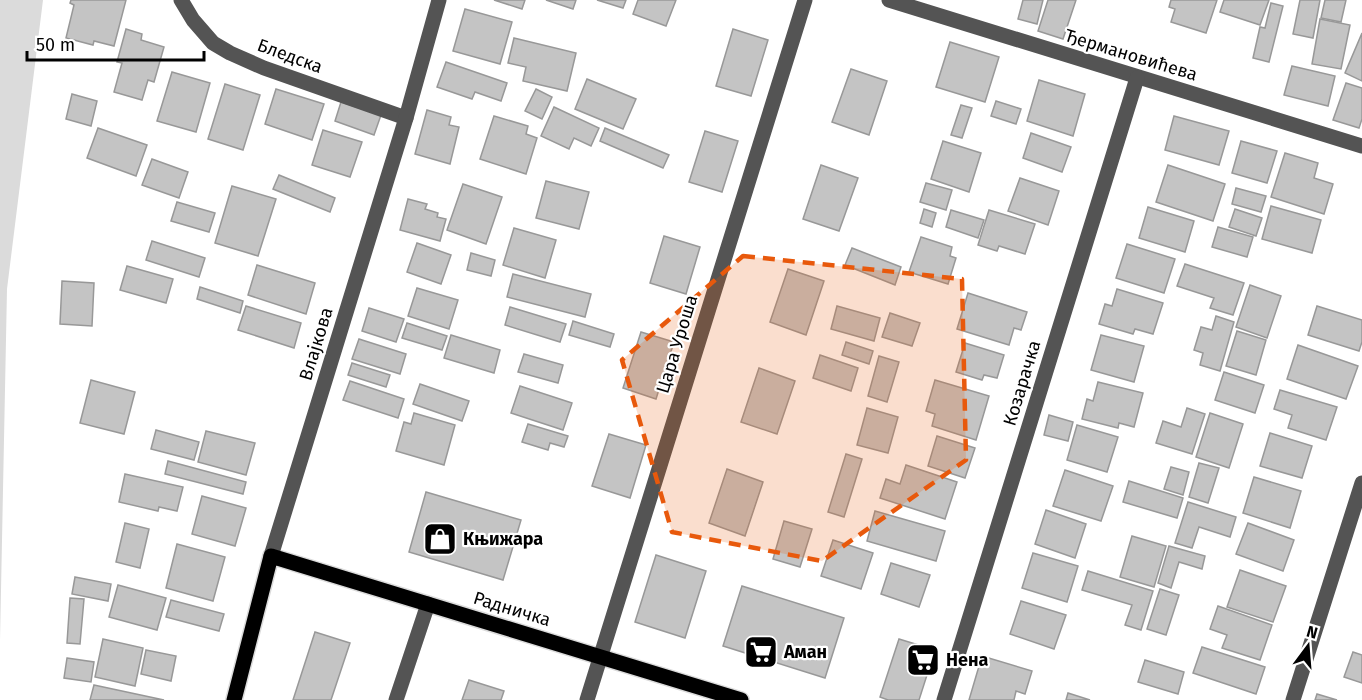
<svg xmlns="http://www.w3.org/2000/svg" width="1362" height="700" font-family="'Fira Sans',sans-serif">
<rect width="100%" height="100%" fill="#fff"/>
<polygon fill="#dbdbdb" points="0,0 43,0 7,289 0,641"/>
<g fill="#c4c4c4" stroke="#989898" stroke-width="1.5">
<polygon points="71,0 126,0 114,46 94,41 93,45 66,38 74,5 70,3"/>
<polygon points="494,0 525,0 522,9"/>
<polygon points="546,0 576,0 573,9"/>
<polygon points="597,0 626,0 623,8"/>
<polygon points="638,0 676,0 666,26 633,14"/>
<polygon points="1023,0 1043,0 1037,24 1018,19"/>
<polygon points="1048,0 1076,0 1063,39 1038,31"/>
<polygon points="1171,0 1217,0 1206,33 1171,22 1175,9 1169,7"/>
<polygon points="1224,0 1269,0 1260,25 1220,12"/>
<polygon points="1300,0 1320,0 1313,38 1293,34"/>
<polygon points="1325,0 1346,0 1341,22 1321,18"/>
<polygon points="1271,3 1283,6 1269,62 1253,58 1260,27 1265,28"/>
<polygon points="465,9 512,22 500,64 453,51"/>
<polygon points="1320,19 1350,25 1341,69 1312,64"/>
<polygon points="126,29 142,34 141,40 164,47 154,82 148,80 142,100 114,92 122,63 117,62"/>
<polygon points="733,29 768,40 751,96 716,86"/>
<polygon points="1362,33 1362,81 1345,73"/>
<polygon points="514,38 576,53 567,91 523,81 526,67 508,63"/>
<polygon points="950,42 999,57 985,102 936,87"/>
<polygon points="446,62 507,83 501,101 475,92 472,99 437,87"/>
<polygon points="1292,66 1335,76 1328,106 1284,95"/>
<polygon points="851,69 887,81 869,135 832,122"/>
<polygon points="172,72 210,83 196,132 157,121"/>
<polygon points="587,79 636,99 623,129 575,109"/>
<polygon points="1039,80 1085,94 1073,136 1027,121"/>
<polygon points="1346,83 1362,88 1362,119 1359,128 1333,120"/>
<polygon points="225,84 260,95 243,150 208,139"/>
<polygon points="276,89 324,104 312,140 265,124"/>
<polygon points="536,89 552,97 542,119 525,111"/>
<polygon points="72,94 97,101 91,126 66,119"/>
<polygon points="996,101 1021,109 1016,124 991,116"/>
<polygon points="341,102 381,115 374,135 335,121"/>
<polygon points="961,105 972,108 962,138 951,135"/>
<polygon points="554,107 599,128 591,146 574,138 569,149 541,136"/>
<polygon points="427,110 451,117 449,125 459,127 450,164 415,154"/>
<polygon points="494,116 528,126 526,134 537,138 526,174 480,159"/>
<polygon points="1174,116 1229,131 1219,165 1165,150"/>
<polygon points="98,128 147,145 136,176 87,158"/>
<polygon points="605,128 669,155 663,168 600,141"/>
<polygon points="323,130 362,142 350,177 312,165"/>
<polygon points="705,131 738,141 722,192 689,182"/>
<polygon points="1031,133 1071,147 1062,172 1023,158"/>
<polygon points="943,141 981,153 969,192 931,179"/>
<polygon points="1241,141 1277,151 1267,183 1232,173"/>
<polygon points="1285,153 1318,163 1314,178 1333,184 1324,214 1271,197"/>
<polygon points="152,159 188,172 179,198 142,185"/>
<polygon points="821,165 858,178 839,231 803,219"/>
<polygon points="1168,165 1225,184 1213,221 1156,202"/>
<polygon points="279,175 335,198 330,212 273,189"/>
<polygon points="1020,178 1059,191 1048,225 1008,211"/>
<polygon points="546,181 589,192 579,229 536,218"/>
<polygon points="926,183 952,190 946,210 920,202"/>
<polygon points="463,184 502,197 486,244 447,230"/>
<polygon points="232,186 276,199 258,256 215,243"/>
<polygon points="1236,188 1266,196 1261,212 1232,204"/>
<polygon points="408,199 427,204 425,209 438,213 437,217 446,219 440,241 400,230"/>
<polygon points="177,202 215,213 209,232 171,221"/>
<polygon points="1271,206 1321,220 1312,253 1262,239"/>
<polygon points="1148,207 1194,221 1185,252 1139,238"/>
<polygon points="924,209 936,213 932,227 920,223"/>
<polygon points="1235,209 1262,218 1256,236 1229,227"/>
<polygon points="951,210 984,220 978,238 946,227"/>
<polygon points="989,210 1035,224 1025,254 999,246 997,251 978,245"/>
<polygon points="1218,227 1253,237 1247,257 1212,247"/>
<polygon points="514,228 556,240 545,278 503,265"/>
<polygon points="664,236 700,247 686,294 650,283"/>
<polygon points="921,237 952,247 950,256 956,258 948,284 909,272"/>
<polygon points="152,241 205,258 199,277 146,260"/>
<polygon points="417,243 451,255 441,284 407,272"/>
<polygon points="1127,244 1175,259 1164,293 1116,278"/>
<polygon points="852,248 901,267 895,285 845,265"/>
<polygon points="471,253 495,260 491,276 467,270"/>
<polygon points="1185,264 1244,283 1233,315 1210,308 1214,298 1177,286"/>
<polygon points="257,265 315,283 306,314 248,295"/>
<polygon points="127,266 173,279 166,303 120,290"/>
<polygon points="788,269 824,281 806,335 770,322"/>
<polygon points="513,274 591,294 585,317 507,297"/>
<polygon points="62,281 94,283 92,326 60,324"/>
<polygon points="1250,285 1281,296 1267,338 1236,327"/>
<polygon points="200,287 243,301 240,313 197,299"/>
<polygon points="417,288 458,300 449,329 408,316"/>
<polygon points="1117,289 1163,303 1153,334 1135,329 1133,334 1099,324 1105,304 1112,306"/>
<polygon points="968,293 1027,312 1021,330 1014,328 1009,345 957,329"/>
<polygon points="246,306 301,323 294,348 238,330"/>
<polygon points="837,306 880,318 874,341 831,329"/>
<polygon points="1317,306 1362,320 1362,342 1359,351 1308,335"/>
<polygon points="510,307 566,324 560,342 505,325"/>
<polygon points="369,308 404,319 396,342 362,331"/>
<polygon points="890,313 920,323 912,346 882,337"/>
<polygon points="1216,316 1234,322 1220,371 1200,365 1203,353 1194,350 1201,327 1212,330"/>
<polygon points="573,321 614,334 610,347 569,335"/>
<polygon points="407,323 447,336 442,350 402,338"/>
<polygon points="1237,331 1266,340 1256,375 1226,366"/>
<polygon points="641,332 674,342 656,399 623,388"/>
<polygon points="451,335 500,350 494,373 444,358"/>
<polygon points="1101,335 1144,346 1134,382 1091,370"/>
<polygon points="359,339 406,354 400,374 352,359"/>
<polygon points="846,342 873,351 869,364 842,355"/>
<polygon points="965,343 1004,355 997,378 984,375 982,380 956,372"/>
<polygon points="1298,345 1358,366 1346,399 1287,379"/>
<polygon points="524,354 563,365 558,383 518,372"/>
<polygon points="820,355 858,368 851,391 813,378"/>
<polygon points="879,356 899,362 887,402 868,396"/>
<polygon points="352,363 390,375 386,387 348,375"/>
<polygon points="759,368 795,381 777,434 741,422"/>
<polygon points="1224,372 1264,385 1255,413 1215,400"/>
<polygon points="91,380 135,392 124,434 80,423"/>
<polygon points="935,380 989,396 976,440 932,426 935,414 926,411"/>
<polygon points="350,381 404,399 398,418 343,400"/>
<polygon points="1098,382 1143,393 1134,427 1119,423 1118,428 1082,419 1087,399 1093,401"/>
<polygon points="420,384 469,401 462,421 413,404"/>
<polygon points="520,386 572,403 563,430 511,413"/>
<polygon points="1280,390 1337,407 1326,440 1288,428 1292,415 1274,409"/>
<polygon points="867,408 898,417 888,453 857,445"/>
<polygon points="1187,408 1205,414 1192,454 1156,443 1163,421 1181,427"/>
<polygon points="414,413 455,425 444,465 396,451 404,422 411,424"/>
<polygon points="1210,413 1243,424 1229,468 1196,457"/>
<polygon points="1049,415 1073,422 1068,441 1044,435"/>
<polygon points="528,424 568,436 564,447 550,443 548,450 522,442"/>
<polygon points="1077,425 1118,437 1107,472 1067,460"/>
<polygon points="156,430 199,442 194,460 151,449"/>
<polygon points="206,431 255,443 246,475 198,462"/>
<polygon points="1270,433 1312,446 1302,478 1260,466"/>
<polygon points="609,434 646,445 630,498 592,486"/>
<polygon points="937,436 975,448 965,478 928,466"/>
<polygon points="846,454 862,459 844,517 828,512"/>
<polygon points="168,461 246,482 243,494 165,474"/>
<polygon points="1199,463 1219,468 1208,503 1189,497"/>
<polygon points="906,465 957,482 945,519 880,498 886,479 900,484"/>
<polygon points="1171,467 1189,472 1183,495 1164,489"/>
<polygon points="727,469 763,482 745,536 709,523"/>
<polygon points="1065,470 1113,486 1101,521 1053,506"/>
<polygon points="125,474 183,487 177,511 159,507 158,511 119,502"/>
<polygon points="1254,477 1301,491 1290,528 1243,513"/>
<polygon points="1129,481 1183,498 1177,518 1123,502"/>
<polygon points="426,492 521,520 503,580 409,552"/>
<polygon points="202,496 246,508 235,546 192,534"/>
<polygon points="1188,502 1236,517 1230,537 1199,527 1192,548 1175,543"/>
<polygon points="1046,510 1086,524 1075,558 1035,544"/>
<polygon points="875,511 945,531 936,561 867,541"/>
<polygon points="784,521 812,529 800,567 773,559"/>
<polygon points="125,523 149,529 140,568 116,562"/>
<polygon points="1248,523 1294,540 1283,571 1236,554"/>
<polygon points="1132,536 1166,546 1154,587 1120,577"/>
<polygon points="833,540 873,553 861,589 821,576"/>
<polygon points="177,544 225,557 213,601 166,588"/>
<polygon points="1169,546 1205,556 1202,569 1179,562 1171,588 1158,583"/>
<polygon points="1033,553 1078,566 1067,602 1022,588"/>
<polygon points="656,555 706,571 685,638 635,622"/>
<polygon points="891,563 930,575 919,607 881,594"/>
<polygon points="1240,570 1286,586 1273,622 1227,607"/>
<polygon points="1088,571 1153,591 1141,630 1125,625 1132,605 1082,590"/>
<polygon points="75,577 111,584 108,601 72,594"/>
<polygon points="118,585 166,598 157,630 109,617"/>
<polygon points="742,586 844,618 825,678 723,646"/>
<polygon points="1160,589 1179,595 1166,635 1147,629"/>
<polygon points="70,598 84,599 80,644 67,643"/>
<polygon points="171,600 224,614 219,631 166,617"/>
<polygon points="1021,601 1066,615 1054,649 1010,634"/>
<polygon points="1218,606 1272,625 1260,660 1222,648 1227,635 1210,629"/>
<polygon points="315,632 350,643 331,700 293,700"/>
<polygon points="103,639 143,648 135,686 95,677"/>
<polygon points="899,639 935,650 919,700 888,700 880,697"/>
<polygon points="1202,647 1265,667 1256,694 1193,673"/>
<polygon points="146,650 176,656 171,681 141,674"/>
<polygon points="1353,652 1362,655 1362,683 1344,677"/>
<polygon points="982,656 1032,671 1025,694 1016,691 1014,700 969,700"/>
<polygon points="67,658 94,662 91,682 64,678"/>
<polygon points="1145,660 1184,672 1178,694 1138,682"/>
<polygon points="469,680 504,691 501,700 462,700"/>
<polygon points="94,685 164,700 90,700"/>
<polygon points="1068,693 1090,700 1066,700"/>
<polygon points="1317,694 1337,700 1315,700"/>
</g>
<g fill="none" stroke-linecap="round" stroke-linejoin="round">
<g stroke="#dbdbdb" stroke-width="18">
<polyline id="major" points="234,700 271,556 741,700"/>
</g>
<g stroke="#545454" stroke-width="15">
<polyline points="181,0 193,20 213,43 230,53 264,68 406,118"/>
<polyline points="889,0 1362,146"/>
<polyline points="271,556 406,118 439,0"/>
<polyline points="396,700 428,604"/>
<polyline points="587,700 805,0"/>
<polyline points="944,700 1137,78"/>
<polyline points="1293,700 1362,483"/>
</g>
<use href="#major" stroke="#000" stroke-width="15"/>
</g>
<path fill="#e8590c" fill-opacity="0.2" stroke="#e8590c" stroke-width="4.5" stroke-dasharray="12 8" stroke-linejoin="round" d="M 743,256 L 962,279 L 966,460 L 822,561 L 672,532 L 622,360 Z"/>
<defs>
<g id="shop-square" transform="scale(1.725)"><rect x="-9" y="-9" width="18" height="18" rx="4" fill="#000" stroke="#fff"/><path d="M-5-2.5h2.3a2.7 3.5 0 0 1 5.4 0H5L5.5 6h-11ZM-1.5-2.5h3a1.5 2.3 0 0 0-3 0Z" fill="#fff"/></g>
<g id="supermarket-square" transform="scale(1.725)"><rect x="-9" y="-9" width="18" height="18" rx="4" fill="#000" stroke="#fff"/><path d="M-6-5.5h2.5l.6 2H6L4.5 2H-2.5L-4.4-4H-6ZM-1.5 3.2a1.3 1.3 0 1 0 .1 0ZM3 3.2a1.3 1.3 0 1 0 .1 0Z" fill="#fff"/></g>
</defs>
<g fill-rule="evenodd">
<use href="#shop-square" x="440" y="539"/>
<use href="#supermarket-square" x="761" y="652"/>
<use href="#supermarket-square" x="923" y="660"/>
</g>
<g text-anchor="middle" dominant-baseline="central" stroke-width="4.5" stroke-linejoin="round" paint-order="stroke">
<g font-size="18" fill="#000" stroke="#fff">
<text transform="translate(1131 55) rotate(17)">Ђермановићева</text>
<text transform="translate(290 56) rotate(20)">Бледска</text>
<text transform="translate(316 344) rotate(-73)">Влајкова</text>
<text transform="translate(677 344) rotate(-73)">Цара Уроша</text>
<text transform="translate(1022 383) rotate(-73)">Козарачка</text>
<text transform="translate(512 609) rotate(17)">Радничка</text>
</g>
<g font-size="18" font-weight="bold" fill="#000" stroke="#fff" text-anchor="start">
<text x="463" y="539">Књижара</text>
<text x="784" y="652">Аман</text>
<text x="946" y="660">Нена</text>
</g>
</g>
<g transform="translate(1308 646) rotate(16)" stroke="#ffffff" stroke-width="4.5" paint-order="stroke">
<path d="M0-4.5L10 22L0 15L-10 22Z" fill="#000000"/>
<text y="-9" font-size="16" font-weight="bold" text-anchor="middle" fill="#000000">N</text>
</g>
<path d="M27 51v9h177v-9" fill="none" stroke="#000000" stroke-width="3"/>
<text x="36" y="51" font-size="18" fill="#000000" stroke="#ffffff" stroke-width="4.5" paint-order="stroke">50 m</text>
</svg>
